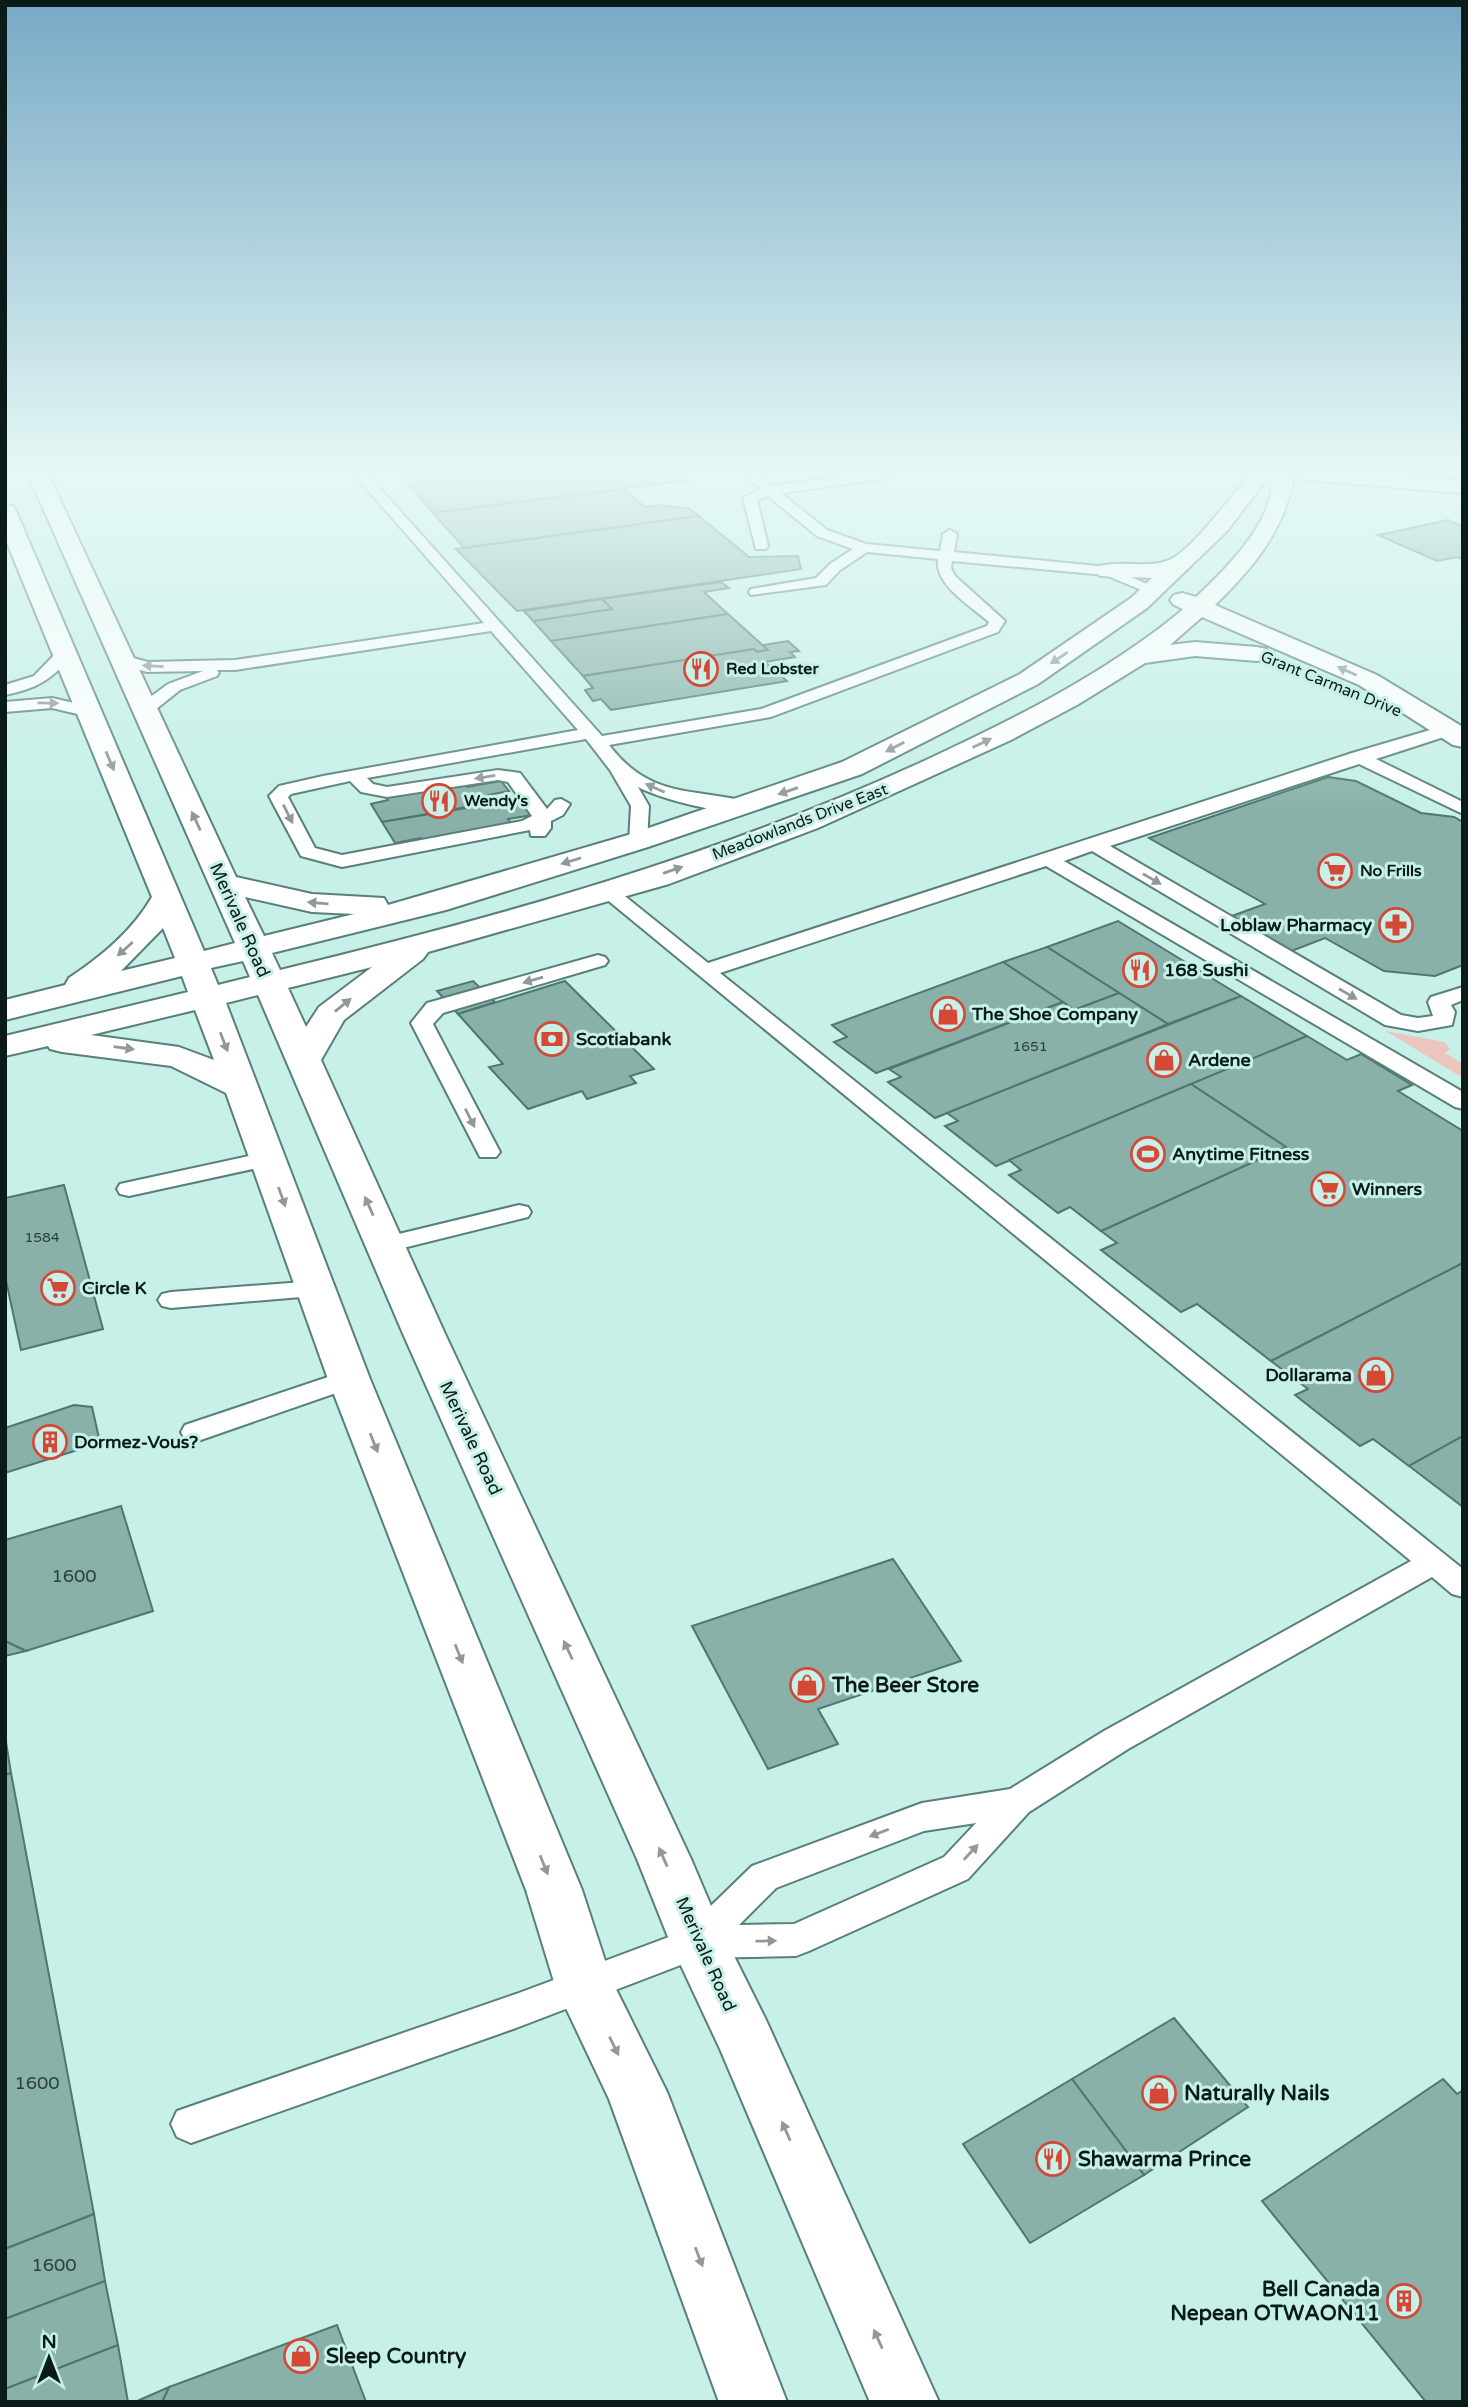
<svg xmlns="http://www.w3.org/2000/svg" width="1468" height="2407" font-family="'Varela Round',sans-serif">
<rect width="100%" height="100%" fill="#c6f0e8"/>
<polygon fill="#eac6bf" points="1386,1031 1444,1042 1450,1049 1445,1053 1463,1064 1463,1078"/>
<g fill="#89b1aa" stroke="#4f766f" stroke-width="2">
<polygon points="400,474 683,474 690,480 433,513"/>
<polygon points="624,489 645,507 659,505 690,509 699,516 464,548 433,513"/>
<polygon points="699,516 749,557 798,556 801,569 517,611 456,549"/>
<polygon points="1448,520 1463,527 1463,559 1457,557 1437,561 1378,535"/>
<polygon points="721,582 729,588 704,592 728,614 551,641 533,621 612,609 602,599"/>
<polygon points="602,599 612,609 533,621 524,611"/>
<polygon points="728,614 768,650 757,652 754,649 583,676 551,641"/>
<polygon points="788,641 799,651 790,652 795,657 765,662 787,681 611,710 601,699 593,701 585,690 593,688 583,676 754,649 757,652 768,650 763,645"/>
<polygon points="1328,777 1356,781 1421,813 1454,817 1463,822 1463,965 1435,976 1384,971 1325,938 1289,952 1229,917 1265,904 1149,838"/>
<polygon points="501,781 509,791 489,795 495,802 382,822 371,804 388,800 386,797 465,783 467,787"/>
<polygon points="521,799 533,815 508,819 513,826 424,842 421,838 395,843 382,822"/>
<polygon points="1118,921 1241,996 1168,1024 1047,947"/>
<polygon points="1047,947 1119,993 1074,1010 1003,962"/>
<polygon points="1003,962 1063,1002 876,1073 834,1042 847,1037 832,1025"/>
<polygon points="473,981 495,1002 458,1014 437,991"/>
<polygon points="565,981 654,1069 630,1076 636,1083 587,1099 582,1091 528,1109 489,1067 503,1064 458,1014"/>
<polygon points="1119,993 1168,1024 935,1118 888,1082 901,1077 889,1069 1063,1002 1074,1010"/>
<polygon points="1241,996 1307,1036 996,1166 945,1126 958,1121 947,1113"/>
<polygon points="1307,1036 1347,1060 1361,1054 1412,1085 1398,1091 1463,1131 1463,1263 1271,1361 1197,1304 1181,1312 1101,1250 1117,1243 1101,1231 1286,1147 1191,1084"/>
<polygon points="1191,1084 1286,1147 1101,1231 1070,1207 1058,1213 1009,1175 1021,1170 1009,1160"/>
<polygon points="64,1185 103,1329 21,1350 5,1276 5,1198"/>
<polygon points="1463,1263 1463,1436 1409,1466 1373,1439 1360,1446 1295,1395 1308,1389 1271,1361"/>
<polygon points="74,1405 92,1407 99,1438 90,1446 5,1473 5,1428"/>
<polygon points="1463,1436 1463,1507 1409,1466"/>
<polygon points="121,1506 153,1611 26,1651 5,1641 5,1540"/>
<polygon points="893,1559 961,1661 818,1709 838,1744 768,1769 692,1626"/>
<polygon points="5,1641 26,1651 5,1656"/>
<polygon points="5,1736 11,1773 5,1775"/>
<polygon points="11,1773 94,2214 5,2249 5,1775"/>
<polygon points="1174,2018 1248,2107 1144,2175 1072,2079"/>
<polygon points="1072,2079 1144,2175 1030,2243 963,2144"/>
<polygon points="1443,2079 1457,2094 1463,2090 1463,2402 1426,2402 1262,2201"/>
<polygon points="94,2214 105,2281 5,2319 5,2249"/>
<polygon points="105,2281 118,2345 5,2389 5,2319"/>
<polygon points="337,2325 366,2402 162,2402 169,2387"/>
<polygon points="118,2345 128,2402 5,2402 5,2389"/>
<polygon points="169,2387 162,2402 135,2402"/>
</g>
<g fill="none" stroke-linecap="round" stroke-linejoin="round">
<g stroke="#587f79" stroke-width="4">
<g id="lane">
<path d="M 354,474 L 367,474 L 602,736 L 761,709 L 987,626 L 989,622 C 972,607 934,585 938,559 L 867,552 L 840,570 L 826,585 L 751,595 L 749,592 L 751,589 L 816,578 L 830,564 L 853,549 L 817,536 L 768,496 L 757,500 L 768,546 L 766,549 L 756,549 L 743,498 L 761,489 L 744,474 L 758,474 L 773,486 L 858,474 L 894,474 L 888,478 L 781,493 L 827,530 L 866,544 L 940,551 L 943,534 L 950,530 L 957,534 L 954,552 L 1108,567 L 1161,590 L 1159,593 L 1149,593 L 1105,575 L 952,561 L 951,568 L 955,576 L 1005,621 L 998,632 L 771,717 L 609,745 C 650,799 693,788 749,802 L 752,806 L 749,810 C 724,816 661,799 638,787 L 649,806 L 647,841 L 638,847 L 631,845 L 629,841 L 631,806 L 610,770 L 586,739 L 367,778 L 373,784 L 387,787 L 498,770 L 520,773 L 547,809 L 555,800 L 561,799 L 570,804 L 563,815 L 551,821 L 551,828 L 545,836 L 531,836 L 530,830 L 342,867 L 301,856 L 269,796 L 279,786 L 323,776 L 578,730 L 491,631 L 235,670 L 217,670 L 219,673 L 217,676 L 180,690 L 150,714 L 144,715 L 136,710 L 138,706 L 168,684 L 203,671 L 147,672 L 116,663 L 114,660 L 122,655 L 148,662 L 235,660 L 484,623 ZM 498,780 L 508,782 L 532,816 L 522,821 L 342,855 L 315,848 L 288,797 L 291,794 L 350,781 L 361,792 L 387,797 Z"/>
<path d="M 65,648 L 73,653 C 54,679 36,689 5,695 L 5,685 L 34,676 L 59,650 Z"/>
<polygon points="52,698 96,708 98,712 90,717 52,708 5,712 5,702"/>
<path d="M 1447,725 L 1453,726 L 1456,730 L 1453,734 L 1376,759 L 1463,802 L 1463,814 L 1359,764 L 1110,846 L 1401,1015 L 1418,1018 L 1433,1016 L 1428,1002 L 1431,997 L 1463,987 L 1463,1000 L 1451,1005 L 1455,1012 L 1452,1025 L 1418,1031 L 1385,1025 L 1092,851 L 1064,861 L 1463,1092 L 1463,1109 L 1455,1107 L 1046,866 L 720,973 L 1463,1569 L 1463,1597 L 1452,1594 L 1432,1577 L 1128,1749 L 1029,1812 L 968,1879 L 809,1951 L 796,1956 L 699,1958 L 516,2028 L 191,2143 L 177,2137 L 171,2124 L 177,2111 L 516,1994 L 685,1931 L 752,1866 L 922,1803 L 1010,1789 L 1104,1731 L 1411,1561 L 599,893 L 602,889 L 616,889 L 708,963 L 1352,753 ZM 976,1823 L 944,1857 L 794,1924 L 739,1925 L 776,1888 L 924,1831 Z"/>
<polygon points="598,955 605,957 608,961 605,965 443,1013 433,1024 500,1152 496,1157 480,1157 411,1023 427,1003"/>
<polygon points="268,1152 276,1154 280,1159 276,1164 129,1196 120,1194 117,1189 120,1184 129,1182"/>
<polygon points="519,1205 528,1207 531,1212 528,1217 387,1252 378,1249 374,1244 378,1239"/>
<polygon points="316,1281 325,1283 329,1289 325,1295 171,1308 162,1306 158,1300 162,1294 171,1292"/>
<polygon points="349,1370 359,1373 363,1379 359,1385 195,1442 185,1439 181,1432 185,1425"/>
</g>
</g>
<g stroke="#587f79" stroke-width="4">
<g id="secondary">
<path d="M 28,474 L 48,474 L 236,877 L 312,894 L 384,898 L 388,905 L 628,835 L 842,762 L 1020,674 L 1131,598 L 1152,578 L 1100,576 L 1097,571 L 1100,566 C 1123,560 1146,569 1169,560 C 1193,550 1232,494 1251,474 L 1288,474 L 1293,482 C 1281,535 1253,568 1215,605 L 1377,675 L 1463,727 L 1463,747 L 1453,745 L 1359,685 L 1202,617 L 1170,645 L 1195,642 L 1257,647 L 1266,649 L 1269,654 L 1266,659 L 1257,661 L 1195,656 L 1145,663 L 1077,705 L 1011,740 L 818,828 L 669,884 L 428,952 L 423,959 L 344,1020 L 321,1060 L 446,1336 L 691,1859 L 723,1934 L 766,2020 L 939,2402 L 870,2402 L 720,2049 L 670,1942 L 637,1859 L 404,1336 L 258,995 L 226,1003 L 370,1379 L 582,1890 L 611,1979 L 667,2092 L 787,2402 L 719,2402 L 609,2099 L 555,1985 L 526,1890 L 328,1379 L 226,1093 L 171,1066 L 62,1052 L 50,1049 L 48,1046 L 5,1056 L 5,1036 L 188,992 L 182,976 L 5,1020 L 5,1000 L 65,985 L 69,978 C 102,956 132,931 152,897 L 5,538 L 5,505 L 13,506 L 16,511 L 204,951 L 235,943 ZM 1271,480 C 1276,520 1223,572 1196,597 L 1182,593 L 1174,595 L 1170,600 L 1174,605 L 1183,609 L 1180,612 C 1103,675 1014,719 924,761 C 715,857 503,916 280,970 L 272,953 L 446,910 L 648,847 L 862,774 L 1038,684 L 1147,608 L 1227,531 L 1264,483 ZM 245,897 L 312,912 L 354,914 L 264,936 ZM 163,928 L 175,958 L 121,971 ZM 243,961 L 250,977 L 218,985 L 211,968 ZM 372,967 L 319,1007 L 306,1027 L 288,988 ZM 195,1010 L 214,1060 L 179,1047 L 91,1035 Z"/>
<polygon points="1296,474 1382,474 1463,481 1463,493 1306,480 1299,478"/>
</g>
</g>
<use href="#lane" fill="#fff" fill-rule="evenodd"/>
<use href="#secondary" fill="#fff" fill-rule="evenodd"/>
</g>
<defs><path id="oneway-solid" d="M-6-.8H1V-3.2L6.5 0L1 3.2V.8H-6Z" transform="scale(1.75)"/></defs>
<g fill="#919898">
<use href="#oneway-solid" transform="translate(1059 658) rotate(146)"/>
<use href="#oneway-solid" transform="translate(153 666) rotate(-176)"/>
<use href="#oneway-solid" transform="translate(1347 671) rotate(-156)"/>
<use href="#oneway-solid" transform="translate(48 703) rotate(1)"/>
<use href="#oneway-solid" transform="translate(982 743) rotate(-26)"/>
<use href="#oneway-solid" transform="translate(895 747) rotate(153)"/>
<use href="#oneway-solid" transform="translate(110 761) rotate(67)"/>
<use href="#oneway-solid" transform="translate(485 777) rotate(171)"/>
<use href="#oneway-solid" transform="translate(655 788) rotate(-156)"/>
<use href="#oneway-solid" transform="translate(788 791) rotate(161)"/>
<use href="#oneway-solid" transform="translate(288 814) rotate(63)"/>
<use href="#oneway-solid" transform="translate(196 821) rotate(-115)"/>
<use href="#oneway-solid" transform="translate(571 861) rotate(163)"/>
<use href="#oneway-solid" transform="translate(673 870) rotate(-19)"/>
<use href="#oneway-solid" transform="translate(1152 879) rotate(30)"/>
<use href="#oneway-solid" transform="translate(318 903) rotate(-175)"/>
<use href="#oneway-solid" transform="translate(125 949) rotate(138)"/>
<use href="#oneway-solid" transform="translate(533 980) rotate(164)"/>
<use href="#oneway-solid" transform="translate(1348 994) rotate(30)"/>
<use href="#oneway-solid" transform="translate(343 1005) rotate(-39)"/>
<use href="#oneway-solid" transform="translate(224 1042) rotate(69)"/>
<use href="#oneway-solid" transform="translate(124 1048) rotate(8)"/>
<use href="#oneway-solid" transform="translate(470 1118) rotate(63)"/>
<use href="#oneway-solid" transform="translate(282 1197) rotate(70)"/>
<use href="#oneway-solid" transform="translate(369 1206) rotate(-114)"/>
<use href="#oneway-solid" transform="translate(374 1443) rotate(68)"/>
<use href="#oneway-solid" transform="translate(568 1650) rotate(-115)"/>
<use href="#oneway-solid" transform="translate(459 1654) rotate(68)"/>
<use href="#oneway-solid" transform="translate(879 1833) rotate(159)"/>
<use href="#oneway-solid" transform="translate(971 1852) rotate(-47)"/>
<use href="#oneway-solid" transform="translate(663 1857) rotate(-114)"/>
<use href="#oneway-solid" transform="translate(544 1865) rotate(68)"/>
<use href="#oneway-solid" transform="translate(766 1941) rotate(-1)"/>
<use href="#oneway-solid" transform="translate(614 2046) rotate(64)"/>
<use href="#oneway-solid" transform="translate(786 2131) rotate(-114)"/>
<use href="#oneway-solid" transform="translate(699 2257) rotate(69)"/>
<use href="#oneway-solid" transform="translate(878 2339) rotate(-114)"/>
</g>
<linearGradient id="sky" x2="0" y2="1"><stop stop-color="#77a9c5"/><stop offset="0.58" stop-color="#e5f8f5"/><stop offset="1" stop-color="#e5f8f5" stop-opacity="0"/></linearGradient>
<rect width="1468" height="811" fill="url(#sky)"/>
<defs>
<g id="restaurant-ring" transform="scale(1.75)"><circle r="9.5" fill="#c6f0e8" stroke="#d54836" stroke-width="1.5"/><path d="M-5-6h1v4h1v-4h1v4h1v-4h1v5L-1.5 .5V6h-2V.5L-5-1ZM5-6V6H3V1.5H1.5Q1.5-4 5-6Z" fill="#d54836"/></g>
<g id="supermarket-ring" transform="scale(1.75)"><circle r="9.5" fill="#c6f0e8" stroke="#d54836" stroke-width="1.5"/><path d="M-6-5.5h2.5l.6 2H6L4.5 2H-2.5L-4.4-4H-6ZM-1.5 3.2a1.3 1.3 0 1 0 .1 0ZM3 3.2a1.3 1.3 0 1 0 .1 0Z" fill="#d54836"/></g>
<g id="pharmacy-ring" transform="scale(1.75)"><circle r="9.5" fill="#c6f0e8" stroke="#d54836" stroke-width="1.5"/><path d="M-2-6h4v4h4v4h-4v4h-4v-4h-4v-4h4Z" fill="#d54836"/></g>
<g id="shop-ring" transform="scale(1.75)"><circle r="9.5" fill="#c6f0e8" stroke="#d54836" stroke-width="1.5"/><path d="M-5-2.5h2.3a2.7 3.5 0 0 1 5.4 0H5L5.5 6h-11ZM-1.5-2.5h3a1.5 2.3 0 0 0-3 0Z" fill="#d54836"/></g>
<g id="bank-ring" transform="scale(1.75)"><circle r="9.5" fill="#c6f0e8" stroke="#d54836" stroke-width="1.5"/><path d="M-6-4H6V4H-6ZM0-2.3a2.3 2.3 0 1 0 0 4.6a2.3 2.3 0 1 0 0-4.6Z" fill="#d54836"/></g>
<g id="stadium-ring" transform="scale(1.75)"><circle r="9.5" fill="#c6f0e8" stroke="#d54836" stroke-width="1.5"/><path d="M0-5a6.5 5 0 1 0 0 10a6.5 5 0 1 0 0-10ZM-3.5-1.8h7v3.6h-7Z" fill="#d54836"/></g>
<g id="building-ring" transform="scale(1.75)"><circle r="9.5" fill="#c6f0e8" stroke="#d54836" stroke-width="1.5"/><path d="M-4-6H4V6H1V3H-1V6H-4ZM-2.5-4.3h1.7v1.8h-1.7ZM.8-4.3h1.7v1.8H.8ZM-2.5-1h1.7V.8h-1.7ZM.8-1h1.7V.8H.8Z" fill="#d54836"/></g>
</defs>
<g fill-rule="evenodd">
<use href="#restaurant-ring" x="701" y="669"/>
<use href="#restaurant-ring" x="439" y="801"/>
<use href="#supermarket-ring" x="1335" y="871"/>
<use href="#pharmacy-ring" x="1396" y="925"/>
<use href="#restaurant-ring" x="1140" y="970"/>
<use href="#shop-ring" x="948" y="1014"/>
<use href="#bank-ring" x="552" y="1039"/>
<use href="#shop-ring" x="1164" y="1060"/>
<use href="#stadium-ring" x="1148" y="1154"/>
<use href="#supermarket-ring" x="1328" y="1189"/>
<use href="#supermarket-ring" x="58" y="1288"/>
<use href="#shop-ring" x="1376" y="1375"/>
<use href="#building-ring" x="50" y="1442"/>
<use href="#shop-ring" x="807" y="1685"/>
<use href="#shop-ring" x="1159" y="2093"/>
<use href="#restaurant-ring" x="1053" y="2159"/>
<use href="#building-ring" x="1404" y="2301"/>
<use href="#shop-ring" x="301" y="2356"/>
</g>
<g text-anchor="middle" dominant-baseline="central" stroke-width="6" stroke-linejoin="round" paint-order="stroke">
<g font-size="14" fill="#2a403d">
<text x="1030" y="1046">1651</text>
<text x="42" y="1237">1584</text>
</g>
<g font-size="16" font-weight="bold" fill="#0b1b19" stroke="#c6f0e8" text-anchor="start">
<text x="726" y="669">Red Lobster</text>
<text x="464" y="801">Wendy's</text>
<text x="1360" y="871">No Frills</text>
</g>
<g font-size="16" fill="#0b1b19" stroke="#c6f0e8">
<text transform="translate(1331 684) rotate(22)">Grant Carman Drive</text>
<text transform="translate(800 822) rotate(-21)">Meadowlands Drive East</text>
</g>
<g font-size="18" fill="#0b1b19" stroke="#c6f0e8">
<text transform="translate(240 920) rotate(66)">Merivale Road</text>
<text transform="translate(471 1438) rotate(65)">Merivale Road</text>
<text transform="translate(706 1954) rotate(66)">Merivale Road</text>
</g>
<g font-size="18" font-weight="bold" fill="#0b1b19" stroke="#c6f0e8" text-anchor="start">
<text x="1372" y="925" text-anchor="end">Loblaw Pharmacy</text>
<text x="1164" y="970">168 Sushi</text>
<text x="972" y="1014">The Shoe Company</text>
<text x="576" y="1039">Scotiabank</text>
<text x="1188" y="1060">Ardene</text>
<text x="1172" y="1154">Anytime Fitness</text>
<text x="1352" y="1189">Winners</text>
<text x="82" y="1288">Circle K</text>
<text x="1352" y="1375" text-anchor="end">Dollarama</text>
<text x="74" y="1442">Dormez-Vous?</text>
</g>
<g font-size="18" fill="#2a403d">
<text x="74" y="1576">1600</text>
<text x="37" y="2083">1600</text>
<text x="54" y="2265">1600</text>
</g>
<g font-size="21" font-weight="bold" fill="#0b1b19" stroke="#c6f0e8" text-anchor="start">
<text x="832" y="1685">The Beer Store</text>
<text x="1184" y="2093">Naturally Nails</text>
<text x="1078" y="2159">Shawarma Prince</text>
<text x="1380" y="2289" text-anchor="end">Bell Canada<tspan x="1380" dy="24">Nepean OTWAON11</tspan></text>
<text x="326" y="2356">Sleep Country</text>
</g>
</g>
<rect width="1468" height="2407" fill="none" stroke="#0b1b19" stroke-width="14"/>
<g transform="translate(49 2358)" stroke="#c6f0e8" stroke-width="5" paint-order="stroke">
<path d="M0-5L12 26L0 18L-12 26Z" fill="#0b1b19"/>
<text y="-10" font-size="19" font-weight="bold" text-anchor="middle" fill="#0b1b19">N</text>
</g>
</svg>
